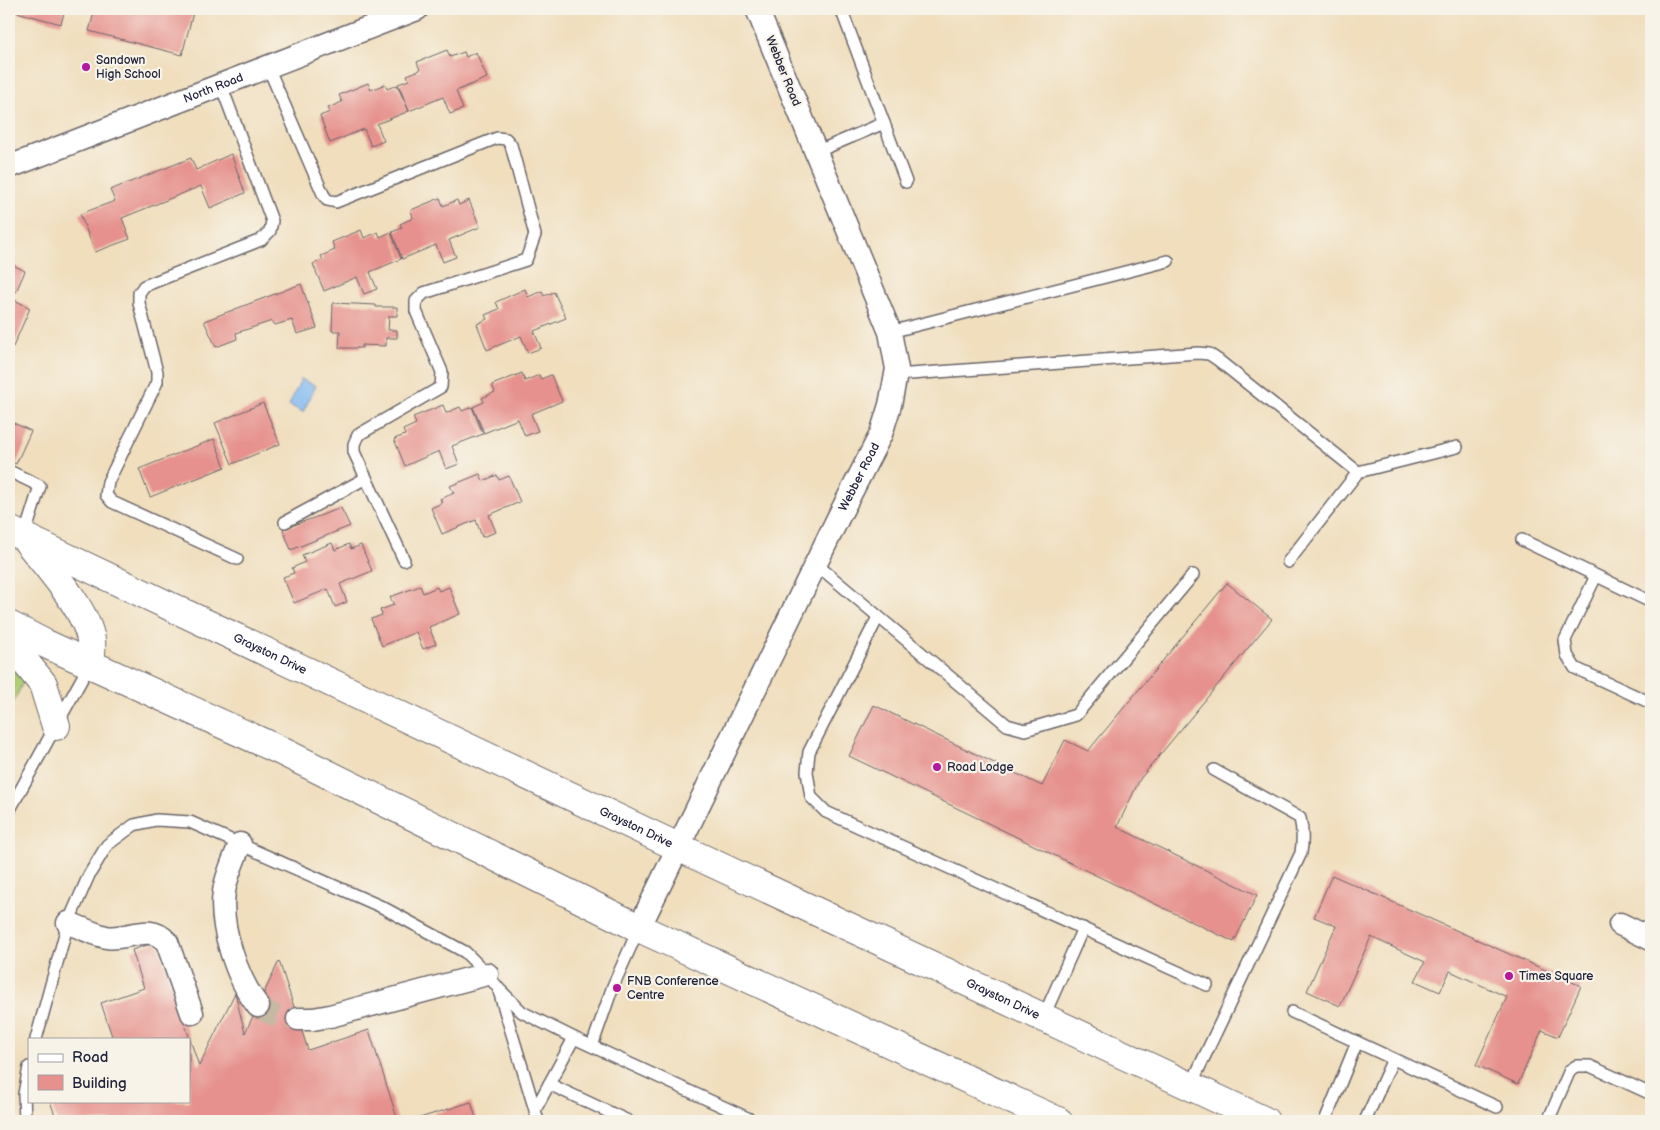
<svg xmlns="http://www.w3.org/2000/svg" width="1660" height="1130" font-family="'Balsamiq Sans',sans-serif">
<rect width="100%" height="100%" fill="#f7f3e8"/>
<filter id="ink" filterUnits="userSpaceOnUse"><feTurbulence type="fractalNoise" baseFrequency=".02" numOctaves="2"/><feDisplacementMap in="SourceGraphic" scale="10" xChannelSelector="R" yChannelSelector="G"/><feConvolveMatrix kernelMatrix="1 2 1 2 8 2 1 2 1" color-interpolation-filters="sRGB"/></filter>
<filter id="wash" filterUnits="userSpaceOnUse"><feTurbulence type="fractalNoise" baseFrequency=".0096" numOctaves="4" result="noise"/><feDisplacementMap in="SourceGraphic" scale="20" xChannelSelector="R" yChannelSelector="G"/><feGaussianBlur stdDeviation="1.12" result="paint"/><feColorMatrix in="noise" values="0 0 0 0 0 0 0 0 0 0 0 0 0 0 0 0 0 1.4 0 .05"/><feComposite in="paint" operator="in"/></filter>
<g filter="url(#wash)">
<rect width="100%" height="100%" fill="#f0debd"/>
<polygon fill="#aecb72" stroke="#687656" points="9,619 47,634 9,711"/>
<polygon fill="#82b9f2" stroke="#526e96" points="301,379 316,386 303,412 289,405"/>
<g id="blocks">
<g fill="#e6918d">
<polygon points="9,9 65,9 61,24 9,10"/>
<polygon points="95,9 194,9 182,55 89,31"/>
<polygon points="9,34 13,35 9,48"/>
<polygon points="447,50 450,57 464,52 466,57 476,52 487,78 456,91 463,109 450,114 443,97 409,111 398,84 409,80 407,75 420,70 417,62"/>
<polygon points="368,83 371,90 385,84 387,89 397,85 409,111 377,124 384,141 371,146 364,129 330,143 320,116 330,112 328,108 342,102 339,95"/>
<polygon points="231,154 245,193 210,208 201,186 122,218 130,239 95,252 80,214 115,201 110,190 191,158 196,170"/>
<polygon points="440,198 443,206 457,200 459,205 469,200 480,227 449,240 456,257 443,262 436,245 402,259 392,232 402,228 400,224 413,218 411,210"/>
<polygon points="361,230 364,238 378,232 380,237 391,232 401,259 370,272 377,289 364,294 357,277 324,291 313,264 323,260 321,256 335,250 332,242"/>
<polygon points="9,263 25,271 16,292 9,289"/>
<polygon points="301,284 317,328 297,334 292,320 275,325 272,321 236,333 237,339 216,347 204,321"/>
<polygon points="525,289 528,297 542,291 544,296 554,292 566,318 534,331 541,348 528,353 521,336 487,350 477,324 487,319 485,315 499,309 496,302"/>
<polygon points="9,297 30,308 13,347 9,344"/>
<polygon points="333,303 376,305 376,307 397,307 397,316 389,316 388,330 397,330 397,338 386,338 386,346 362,345 362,348 339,348 340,331 332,331"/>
<polygon points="522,373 525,381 539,375 541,379 551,375 562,401 531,414 538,431 525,436 518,419 484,433 473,407 484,402 482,398 495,392 492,385"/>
<polygon points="263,403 280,444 232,464 215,423"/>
<polygon points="443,405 446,413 460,407 462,411 472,407 483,434 452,446 459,464 446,469 439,451 405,466 394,439 405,435 403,430 416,424 413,417"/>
<polygon points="9,421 31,431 16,464 9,461"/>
<polygon points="214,439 225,467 150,497 139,469"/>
<polygon points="480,474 483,481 497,475 499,480 509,476 520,502 489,515 496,532 482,537 476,520 442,534 431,508 442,503 440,499 454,493 450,486"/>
<polygon points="341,508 350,526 291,550 283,529"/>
<polygon points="332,543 335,550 349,544 351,549 361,545 372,571 340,584 347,602 335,607 328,589 294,603 283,577 294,573 292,568 305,562 302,555"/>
<polygon points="1227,583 1272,619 1140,779 1117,827 1257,895 1234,942 849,756 874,705 1042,786 1065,740 1088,751"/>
<polygon points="420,586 423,593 437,587 439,591 449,587 460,614 429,627 436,644 423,649 416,632 382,646 371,619 382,615 380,610 394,605 390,597"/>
<polygon points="1332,875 1581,986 1558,1037 1542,1030 1518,1084 1476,1065 1507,997 1450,971 1440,992 1415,981 1425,962 1371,937 1340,1006 1307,991 1336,926 1314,917"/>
<polygon points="157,942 199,1066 235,993 245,1033 279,961 308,1050 369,1030 398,1121 57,1121 50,1101 189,1101 189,1039 113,1039 101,1003 144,988 132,950"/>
<polygon points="471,1102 477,1121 410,1121"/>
</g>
</g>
</g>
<g filter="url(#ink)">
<use href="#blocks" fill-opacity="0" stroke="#6a6468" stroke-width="1"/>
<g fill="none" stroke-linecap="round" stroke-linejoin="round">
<path stroke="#c7b8a3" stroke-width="22" stroke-dasharray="22 11" stroke-linecap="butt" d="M 258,1006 C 270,1015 282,1019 298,1019"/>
<g stroke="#6a6468" stroke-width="14">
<g id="service">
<polyline points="843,9 843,14 906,182"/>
<polyline points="268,67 323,194 327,200 336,202 497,138 506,139 511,145 535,235 526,260 424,293 416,301 416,311 442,372 441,387 358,435 354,444 354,452 404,560"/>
<polyline points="221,85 272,221 270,231 261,240 144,286 139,293 139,303 157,372 157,382 108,482 106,495 112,502 237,559"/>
<polyline points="816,152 884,123"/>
<polyline points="890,332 1168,261"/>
<polyline points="896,375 1198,353 1209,354 1218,360 1358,472"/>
<polyline points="9,471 40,486 24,537"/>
<polyline points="285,522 366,478"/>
<polyline points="1522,540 1651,602"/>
<polyline points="1288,562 1358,472 1457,447"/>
<polyline points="816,564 1007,725 1025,730 1076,715 1193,575"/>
<polyline points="1596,576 1565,640 1567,655 1575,668 1651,703"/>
<polyline points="878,617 809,752 807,772 811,797 826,812 1207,985"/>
<polyline points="9,811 90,664"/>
<polyline points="499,991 535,1110"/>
<polyline points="1292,1012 1497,1107"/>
<polyline points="1043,1018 1083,928"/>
<polyline points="36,1039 68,923 89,875 107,845 134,825 156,820 190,822 382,907 465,952 487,974 499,989 522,1012 574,1038 754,1121"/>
<polyline points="592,1046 613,986 639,928"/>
<polyline points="549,1084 628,1121"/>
<path d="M 1190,1087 L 1301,853 C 1303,840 1303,830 1300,818 L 1214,770"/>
<polyline points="25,1121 24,1094 29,1067"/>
<polyline points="538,1121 535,1110 574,1038"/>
<polyline points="1325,1121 1357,1042"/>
<polyline points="1365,1121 1393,1059"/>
<polyline points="1548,1121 1570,1070 1576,1066 1590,1066 1651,1094"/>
</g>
</g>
<g stroke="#6a6468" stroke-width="25">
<g id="minor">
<path id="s1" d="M 9,167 L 417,9"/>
<path d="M 240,844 C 234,860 226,876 224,892 C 219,926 237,979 258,1006"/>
<path d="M 68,923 C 80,927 93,934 106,937 C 127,941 149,922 167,942 L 192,1013"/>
<polyline points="1620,924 1651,939"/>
<path id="s2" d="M 639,928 L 838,518 L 881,434 L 890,405 L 897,369 L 890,332 L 757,9"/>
<polyline points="298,1019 313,1019 330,1016 487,974"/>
</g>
</g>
<g stroke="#6a6468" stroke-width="30">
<g id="primary">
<path id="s3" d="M 9,530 L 678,847 L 1265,1121"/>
<path d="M 28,542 C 48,568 86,609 91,640 C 92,647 91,656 90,664"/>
<polyline points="9,625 46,644 277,749 639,928 1058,1121"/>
<polyline points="9,642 43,684 56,726"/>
</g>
</g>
<use href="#service" stroke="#fff" stroke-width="11"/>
<use href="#minor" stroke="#fff" stroke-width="22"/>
<use href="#primary" stroke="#fff" stroke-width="28"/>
</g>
</g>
<g fill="#b5179e" stroke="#f7f3e8" stroke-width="2">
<circle cx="86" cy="67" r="5"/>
<circle cx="937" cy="767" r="5"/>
<circle cx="1509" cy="976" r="5"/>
<circle cx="617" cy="988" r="5"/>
</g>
<g text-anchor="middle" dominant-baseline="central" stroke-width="4.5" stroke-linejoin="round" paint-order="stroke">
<g font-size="12" fill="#22223b" stroke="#f7f3e8" text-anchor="start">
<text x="96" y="60">Sandown<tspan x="96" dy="14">High School</tspan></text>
<text x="947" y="767">Road Lodge</text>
<text x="1519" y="976">Times Square</text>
<text x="627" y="981">FNB Conference<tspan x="627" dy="14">Centre</tspan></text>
</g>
<g font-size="12" fill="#22223b" stroke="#f7f3e8">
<text transform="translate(783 71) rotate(68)">Webber Road</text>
<text stroke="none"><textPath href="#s1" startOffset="219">North Road</textPath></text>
<text stroke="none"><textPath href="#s2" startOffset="502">Webber Road</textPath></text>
<text stroke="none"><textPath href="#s3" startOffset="289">Grayston Drive</textPath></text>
<text stroke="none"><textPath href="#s3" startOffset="694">Grayston Drive</textPath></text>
<text stroke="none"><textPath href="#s3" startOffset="1099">Grayston Drive</textPath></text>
</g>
</g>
<rect width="1660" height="1130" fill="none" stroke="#f7f3e8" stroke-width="30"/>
<rect x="28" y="1038" width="162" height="65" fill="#f7f3e8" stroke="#a29fa3"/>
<rect x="38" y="1054" width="25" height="8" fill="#ffffff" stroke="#a29fa3"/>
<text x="72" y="1062" font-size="15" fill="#22223b">Road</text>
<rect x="38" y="1075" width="25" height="15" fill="#e6918d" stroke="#a29fa3"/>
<text x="72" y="1088" font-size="15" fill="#22223b">Building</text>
</svg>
